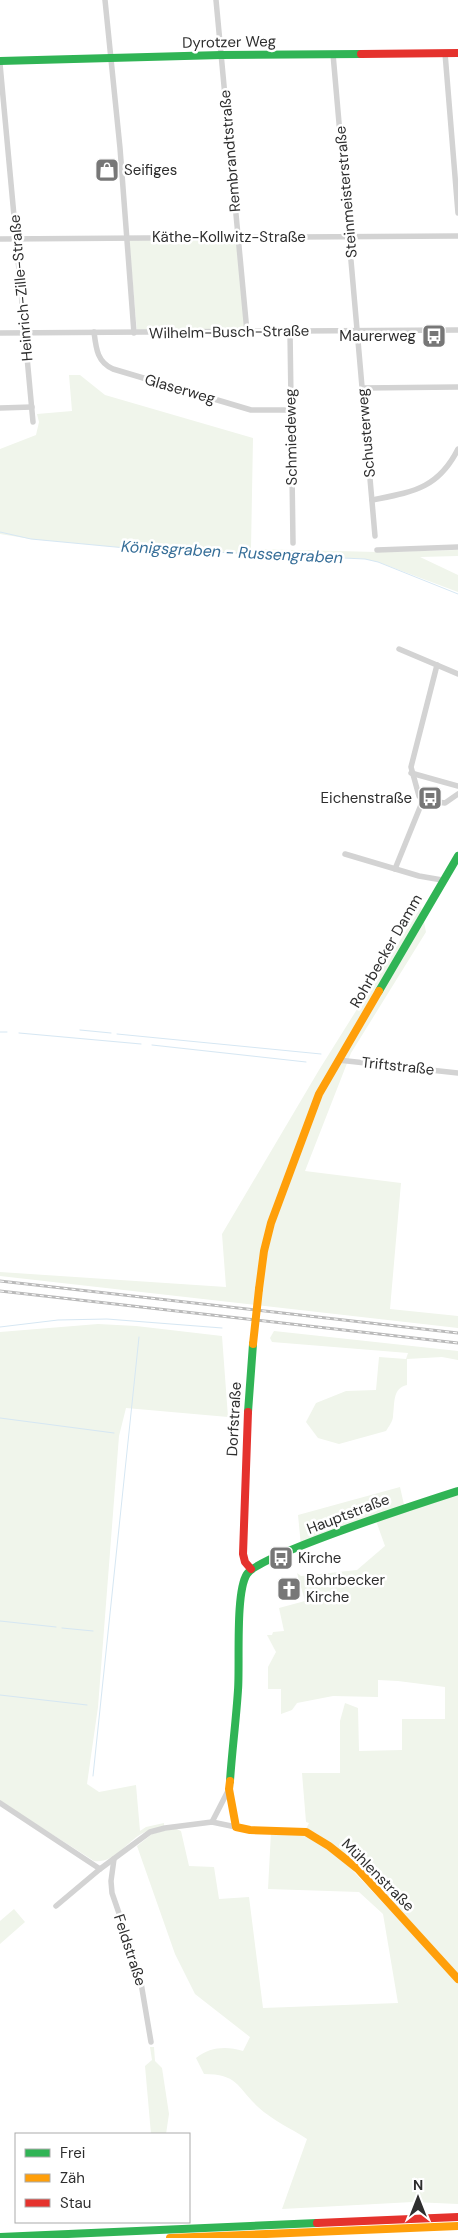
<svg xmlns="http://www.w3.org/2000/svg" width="458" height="2238" font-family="'DM Sans',sans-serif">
<rect width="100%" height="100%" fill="#fff"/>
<g fill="#f0f5eb">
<polygon points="237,239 245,331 137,332 129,240"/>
<polygon points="69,375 80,375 105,395 253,438 251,549 377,552 458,550 458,556 420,557 458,575 458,592 378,562 365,559 126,548 31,539 0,534 0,449 36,435 39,422 37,414 72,411"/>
<polygon points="421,907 426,932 351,1053 305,1171 401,1183 390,1309 458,1316 458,1328 0,1276 0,1272 226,1287 222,1234 319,1070"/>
<path d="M 98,1324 L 136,1326 L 222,1336 L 228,1417 L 126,1408 L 119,1436 L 98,1707 L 87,1784 L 99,1792 L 136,1785 L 140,1831 L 146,1827 L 164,1823 L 164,1826 C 157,1828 148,1830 141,1834 C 126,1843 113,1864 94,1861 L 0,1801 L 0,1332 Z"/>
<path d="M 274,1331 L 458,1351 L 458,1360 L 442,1357 L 407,1359 L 407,1385 C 392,1388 395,1404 393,1416 C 393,1421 389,1426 386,1431 L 339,1444 L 318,1438 L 306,1422 L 316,1403 L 346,1391 L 376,1390 L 379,1357 L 406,1359 L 408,1353 L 272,1342 L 270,1338 Z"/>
<polygon points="400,1487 405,1509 458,1494 458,1976 352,1860 316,1833 306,1829 309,1823 306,1822 302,1773 340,1773 340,1721 345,1703 358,1708 359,1751 402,1750 402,1719 445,1719 445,1687 398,1681 378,1680 378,1697 333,1696 297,1703 292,1710 281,1714 281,1689 268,1689 268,1667 276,1652 267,1635 272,1635 273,1632 284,1631 279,1608 305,1601 297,1573 301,1576 357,1570 385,1546 375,1518 301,1546 298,1515"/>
<path d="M 174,1828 L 181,1831 L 189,1866 L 214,1867 L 219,1899 L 249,1897 L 263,2008 L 398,2003 L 383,1914 L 359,1892 L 268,1889 L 271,1832 L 304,1834 L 342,1859 L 458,1983 L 458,2204 L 413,2202 L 282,2209 L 307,2139 C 292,2129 272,2120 258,2107 C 237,2087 238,2074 204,2074 L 196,2058 C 210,2047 226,2046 243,2051 L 250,2037 L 195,1994 L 175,1954 L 137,1846 L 152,1834 Z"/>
<polygon points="14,1909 25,1922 0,1944 0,1921"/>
<polygon points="150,2047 154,2047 155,2061 162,2068 169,2114 166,2134 151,2134 145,2066 152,2060"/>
</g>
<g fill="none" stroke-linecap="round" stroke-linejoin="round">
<g stroke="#d6e7f3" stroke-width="1">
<polyline points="0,532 31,539 126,548 365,559 378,562 458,594"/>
<polyline points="80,1030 111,1033"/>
<polyline points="0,1032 7,1032"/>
<polyline points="19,1033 141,1044"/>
<polyline points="117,1034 321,1054"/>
<polyline points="152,1045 306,1062"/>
<polyline points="0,1327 58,1320 107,1319 222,1328"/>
<polyline points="0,1418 114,1433"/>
<polyline points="0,1621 56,1627"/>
<polyline points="62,1628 93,1631"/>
<polyline points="0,1695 87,1705"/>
<polyline points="93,1776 139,1337"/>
</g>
<g stroke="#d3d3d3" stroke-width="5.5">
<polyline points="105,0 120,148 134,333"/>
<polyline points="216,0 247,332"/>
<polyline points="445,53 458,213"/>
<polyline points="333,54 375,536"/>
<polyline points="0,64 33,422"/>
<polyline points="0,239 458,236"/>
<polyline points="290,331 293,543"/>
<path d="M 94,332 C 96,348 97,362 113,369 L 251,410 L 291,410"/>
<polyline points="0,333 458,330"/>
<polyline points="362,388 458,387"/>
<polyline points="0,408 32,407"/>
<path d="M 372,500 C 412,492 438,489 458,449"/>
<polyline points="377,550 458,547"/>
<polyline points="399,649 458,674"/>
<polyline points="411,773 458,786"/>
<polyline points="423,800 419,796 411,767 437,665"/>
<polyline points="423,800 445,803 458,794"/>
<polyline points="345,854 419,876 442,880"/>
<polyline points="395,869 423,800"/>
<polyline points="338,1060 458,1073"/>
<polyline points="0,1803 100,1869"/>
<polyline points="212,1822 229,1789"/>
<polyline points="114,1859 111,1881 112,1893 139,1971 151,2042"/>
<polyline points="56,1906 100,1869 150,1832 165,1828 212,1822 236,1827"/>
</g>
<g stroke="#30b455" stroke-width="8">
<polyline points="0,61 221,55 361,54"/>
<polyline points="379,991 458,856"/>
<polyline points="248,1412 253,1344"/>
<path d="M 230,1781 C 232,1751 236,1721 238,1690 C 240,1666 235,1592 247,1574 C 259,1555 427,1501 458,1491"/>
<polyline points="0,2237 317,2223"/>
</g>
<g stroke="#ff9f0a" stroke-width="8">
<polyline points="259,1289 264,1251 271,1223 319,1094 379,991"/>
<polyline points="230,1781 229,1789 236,1827 250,1830 306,1832 329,1846 358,1869 458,1979"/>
<polyline points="170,2238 458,2226"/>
</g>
<g stroke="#e5322d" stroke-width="8">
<polyline points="361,54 458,53"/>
<polyline points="248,1412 243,1554 245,1562 251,1569"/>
<polyline points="317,2223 458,2217"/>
</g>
<g stroke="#bababa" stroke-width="3">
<g id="rail">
<polyline points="0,1281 458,1333"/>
<polyline points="0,1291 458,1343"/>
</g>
</g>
<use href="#rail" stroke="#fff" stroke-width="1" stroke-dasharray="4" stroke-linecap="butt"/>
<polyline stroke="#ff9f0a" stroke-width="8" points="253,1344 259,1289"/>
</g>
<defs>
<g id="shop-square" transform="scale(1.25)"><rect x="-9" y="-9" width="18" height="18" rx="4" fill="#777" stroke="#fff"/><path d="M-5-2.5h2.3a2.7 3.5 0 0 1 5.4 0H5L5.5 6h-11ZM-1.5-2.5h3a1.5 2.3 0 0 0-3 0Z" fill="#fff"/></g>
<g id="bus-square" transform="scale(1.25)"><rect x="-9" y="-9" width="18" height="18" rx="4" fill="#777" stroke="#fff"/><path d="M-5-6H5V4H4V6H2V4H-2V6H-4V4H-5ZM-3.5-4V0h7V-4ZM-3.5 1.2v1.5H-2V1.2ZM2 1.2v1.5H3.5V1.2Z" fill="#fff"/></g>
<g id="church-square" transform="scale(1.25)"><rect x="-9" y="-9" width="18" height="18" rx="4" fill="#777" stroke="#fff"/><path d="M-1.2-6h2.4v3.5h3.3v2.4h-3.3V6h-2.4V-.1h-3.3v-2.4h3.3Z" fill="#fff"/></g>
</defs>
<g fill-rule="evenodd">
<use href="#shop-square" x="107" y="170"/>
<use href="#bus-square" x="434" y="336"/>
<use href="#bus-square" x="430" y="798"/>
<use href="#bus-square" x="281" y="1558"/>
<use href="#church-square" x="289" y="1589"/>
</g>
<g text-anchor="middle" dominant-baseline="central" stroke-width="5" stroke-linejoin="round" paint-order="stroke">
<g font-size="15" fill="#2e2e2e" stroke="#fff">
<text transform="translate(229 42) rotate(-1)">Dyrotzer Weg</text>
<text transform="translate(230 151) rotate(-95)">Rembrandtstraße</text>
<text transform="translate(346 192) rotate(-95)">Steinmeisterstraße</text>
<text x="229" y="237">Käthe-Kollwitz-Straße</text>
<text transform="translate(21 288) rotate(-95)">Heinrich-Zille-Straße</text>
<text transform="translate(229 332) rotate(-1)">Wilhelm-Busch-Straße</text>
<text transform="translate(180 389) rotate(16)">Glaserweg</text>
<text transform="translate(366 433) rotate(-95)">Schusterweg</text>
<text transform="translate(291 437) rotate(-91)">Schmiedeweg</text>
<text transform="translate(386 951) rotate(-60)">Rohrbecker Damm</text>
<text transform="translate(398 1066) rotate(6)">Triftstraße</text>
<text transform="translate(234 1419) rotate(-87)">Dorfstraße</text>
<text transform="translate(348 1514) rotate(-21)">Hauptstraße</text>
<text transform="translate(378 1875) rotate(45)">Mühlenstraße</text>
<text transform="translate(130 1950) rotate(72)">Feldstraße</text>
</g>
<g font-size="15" fill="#2e2e2e" stroke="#fff" text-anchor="start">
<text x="124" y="170">Seifiges</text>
<text x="416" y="336" text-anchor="end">Maurerweg</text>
<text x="412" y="798" text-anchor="end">Eichenstraße</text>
<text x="298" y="1558">Kirche</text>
<text x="306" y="1580">Rohrbecker<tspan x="306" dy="17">Kirche</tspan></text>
</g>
<g font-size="16" font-style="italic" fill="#356d97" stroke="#fff">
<text transform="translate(232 552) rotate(3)">Königsgraben - Russengraben</text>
</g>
</g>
<rect x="15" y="2133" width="175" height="90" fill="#ffffff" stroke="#ababab"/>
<rect x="25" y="2149" width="25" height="8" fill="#30b455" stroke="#ababab"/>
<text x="60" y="2158" font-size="15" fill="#2e2e2e">Frei</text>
<rect x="25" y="2174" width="25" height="8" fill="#ff9f0a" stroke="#ababab"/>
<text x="60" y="2183" font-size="15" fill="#2e2e2e">Zäh</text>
<rect x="25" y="2199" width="25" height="8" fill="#e5322d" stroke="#ababab"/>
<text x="60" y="2208" font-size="15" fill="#2e2e2e">Stau</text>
<g transform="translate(418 2198)" stroke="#ffffff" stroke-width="4" paint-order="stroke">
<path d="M0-4L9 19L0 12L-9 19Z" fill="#2e2e2e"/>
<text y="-8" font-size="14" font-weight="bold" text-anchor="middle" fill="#2e2e2e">N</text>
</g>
</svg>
